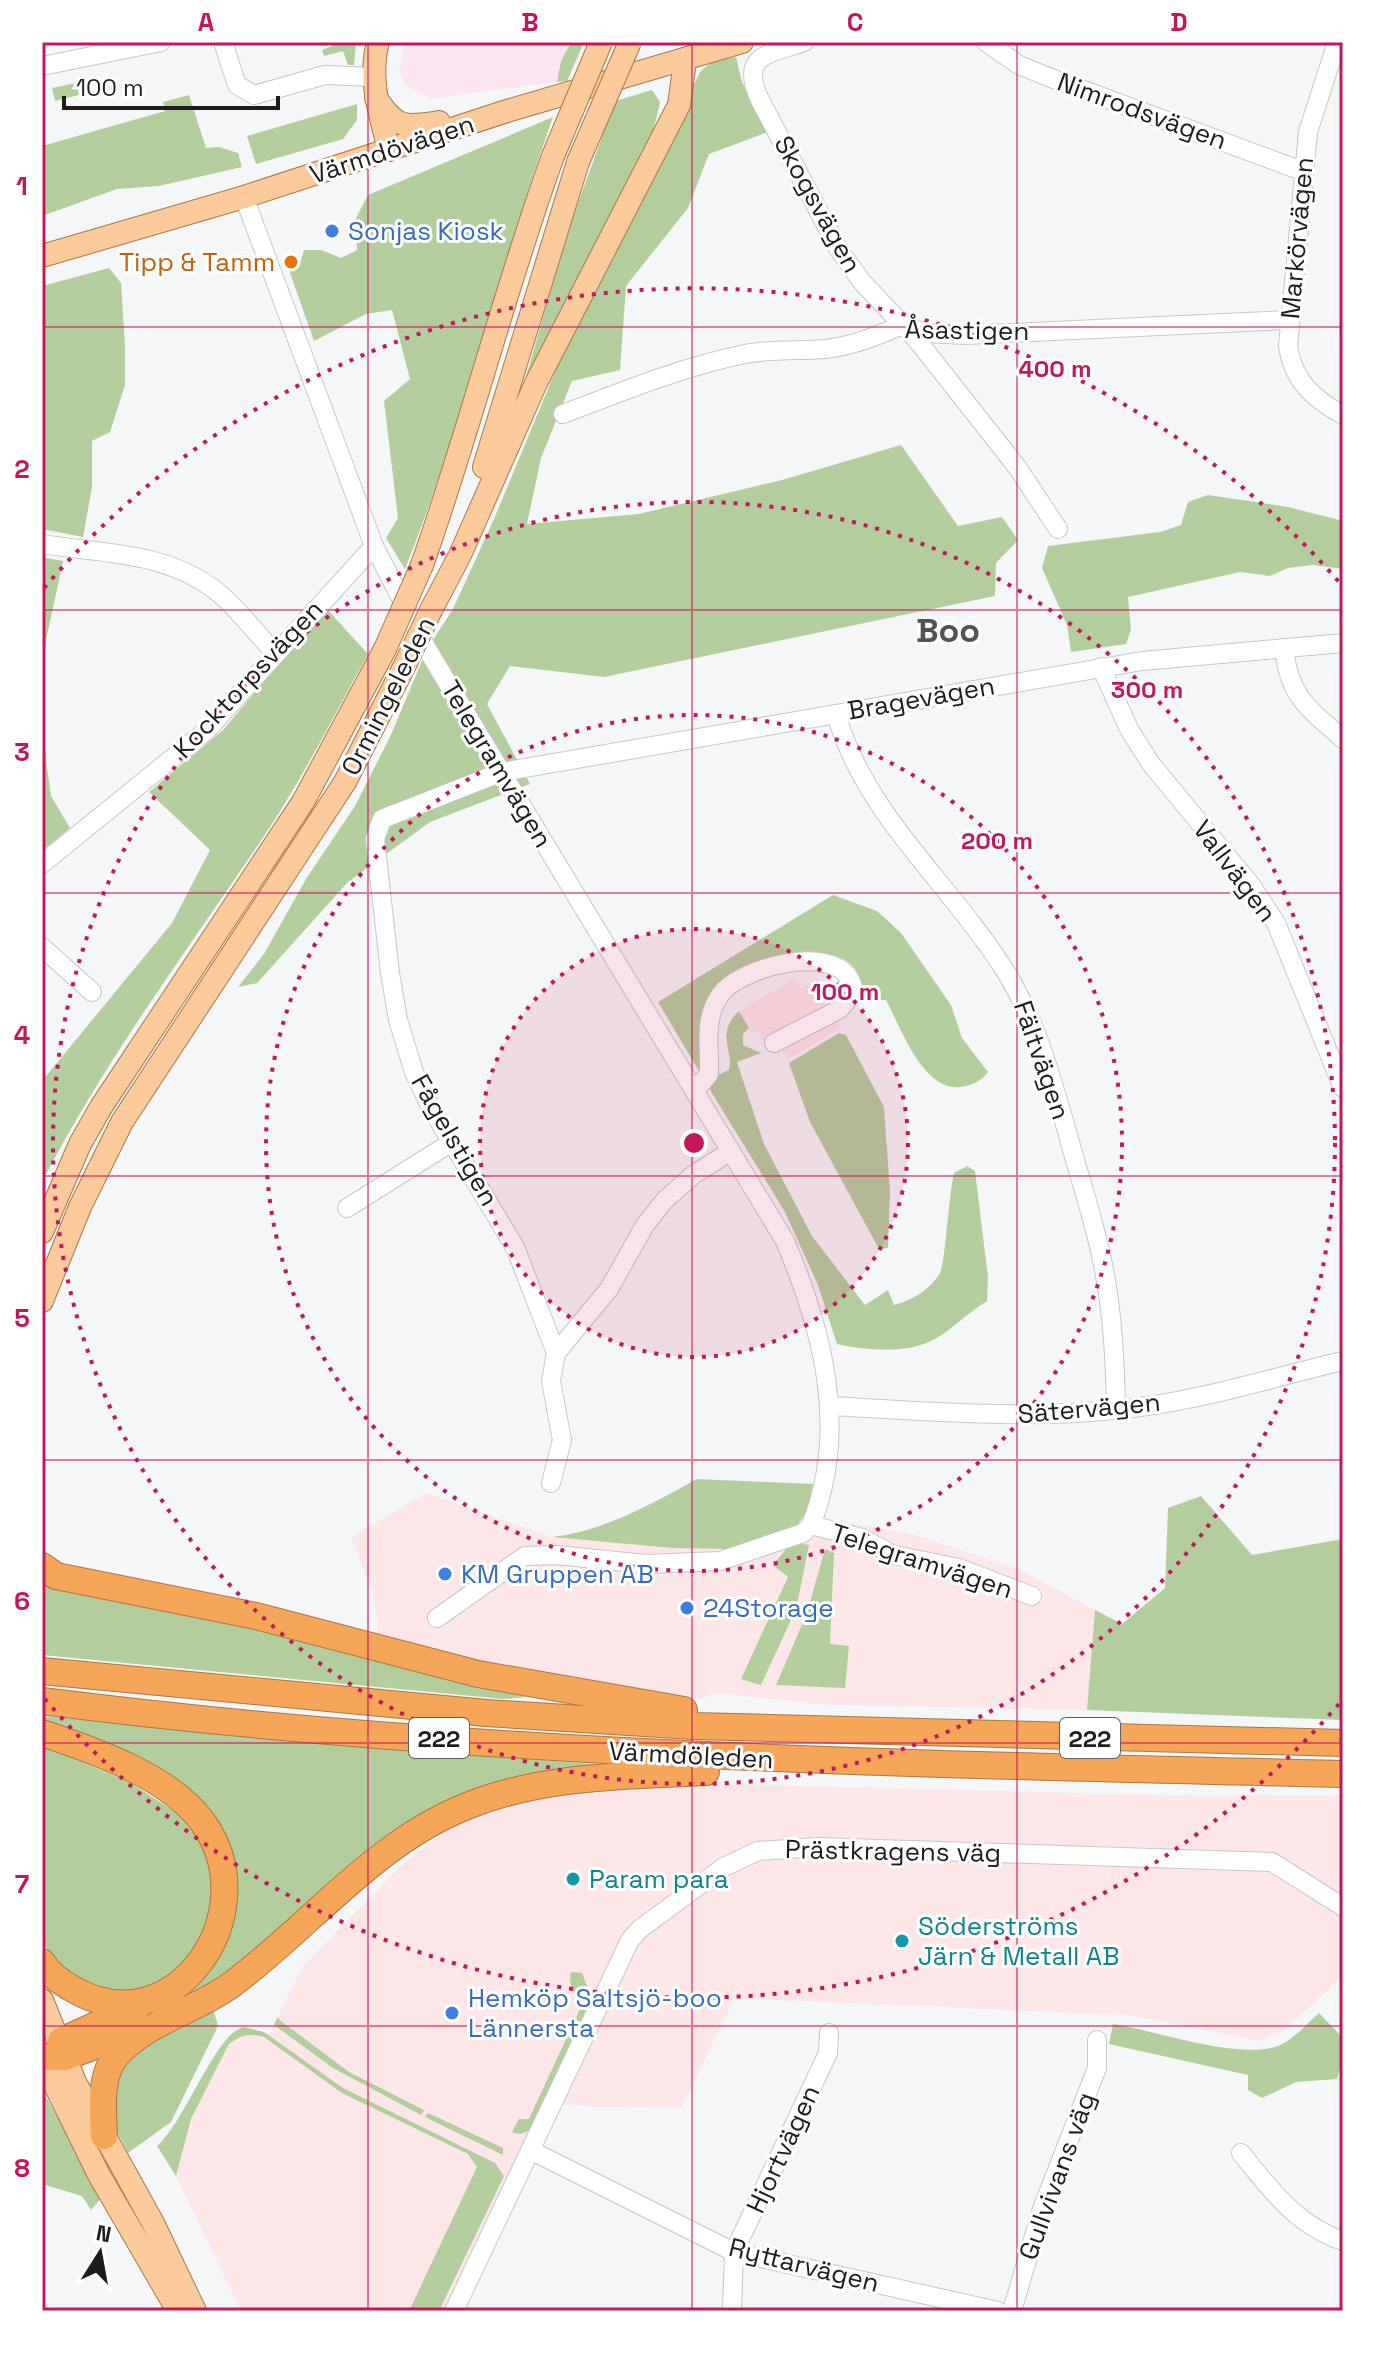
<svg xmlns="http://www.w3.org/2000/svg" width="1385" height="2353" font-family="'Space Grotesk',sans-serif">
<rect width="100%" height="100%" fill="#f5f6f8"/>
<polygon fill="#fce5f1" points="405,42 571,42 561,61 557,82 431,99 404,84 399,70"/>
<g fill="#fce6e8">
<polygon points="795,978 801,988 810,983 824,1005 830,1006 841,1028 787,1060 775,1036 763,1041 757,1030 751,1033 739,1011"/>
<polygon points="426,1493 552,1537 672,1548 809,1531 835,1520 916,1535 1019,1569 1095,1610 1087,1710 828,1705 715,1693 699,1700 535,1676 372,1638 378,1625 372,1591 351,1537"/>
<polygon points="646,1782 1205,1796 1343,1795 1343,1975 1285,2030 1260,2041 1134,2016 735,1998 681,2108 593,2107 550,2103 444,2311 241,2311 176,2176 191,2119 229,2044 240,2036 253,2034 267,2039 303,1966 407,1860 451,1827 496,1808 579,1788"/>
</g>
<g fill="#b3ce9c">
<polygon points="332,42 356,42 354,65 348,65 343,51 324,56 322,50 332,46"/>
<polygon points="571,42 584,42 567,81 557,82 561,61"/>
<polygon points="736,57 742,82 768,132 709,154 688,208 626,286 620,370 572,381 541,458 527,524 639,514 782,480 901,445 958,526 1002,517 1018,540 996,563 995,596 604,677 510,666 487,704 530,784 430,822 348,882 257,983 238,987 264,954 306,879 355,806 390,737 427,649 453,609 494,519 572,331 700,72 711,62"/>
<polygon points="76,83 79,95 55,101 52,88"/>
<polygon points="652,90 660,102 653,133 523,388 565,239 615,101"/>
<polygon points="189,95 206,148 219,147 238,153 242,167 159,186 117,189 42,216 42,146 165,111 163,102"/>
<polygon points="357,104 357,120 343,139 256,164 247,136"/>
<path d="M 553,117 C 500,267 464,422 405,569 L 386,538 L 398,518 L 384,401 L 410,379 L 392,310 L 366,314 L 314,341 L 288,267 L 300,263 L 304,250 L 321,250 L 341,258 L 357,250 L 356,218 L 368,195 Z"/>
<polygon points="109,268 121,283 125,345 125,385 110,432 92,441 92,487 83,537 42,529 42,286"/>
<polygon points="1208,495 1288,507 1343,521 1343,569 1314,565 1288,568 1270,576 1240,572 1128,597 1131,630 1126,644 1071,652 1067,625 1042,568 1048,546 1160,532 1181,525 1188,502"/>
<polygon points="42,557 63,561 42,659"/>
<path d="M 326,608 L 368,654 C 334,715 302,780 262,839 C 186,952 105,1060 42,1182 L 42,1081 L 172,923 L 210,850 L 149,792 L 223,730 Z"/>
<polygon points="42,731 51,796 70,828 42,851"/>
<path d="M 833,895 L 877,911 L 901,933 L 951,1005 L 962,1038 L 988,1072 C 981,1082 972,1085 961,1087 C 923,1092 901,1028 886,1000 L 866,1000 C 862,985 861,971 848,962 C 822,943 733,957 716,987 C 701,1011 700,1044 699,1071 L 658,1002 Z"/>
<path d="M 739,1011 L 749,1028 L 743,1034 L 743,1045 L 761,1053 L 737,1062 L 764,1144 L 812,1236 L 865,1305 L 888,1290 L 894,1305 C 912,1300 930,1290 940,1273 C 945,1265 949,1193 954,1173 L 967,1166 L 975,1171 L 988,1277 L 987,1301 C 967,1313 951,1331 931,1341 C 904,1354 865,1350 837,1344 L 818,1285 L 785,1212 L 710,1090 L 711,1078 L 729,1070 C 734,1051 715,1033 739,1011 Z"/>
<polygon points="839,1033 846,1035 884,1107 890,1191 888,1248 879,1249 810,1122 789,1063"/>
<path d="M 697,1479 L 813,1484 L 807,1512 L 793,1530 L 727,1549 L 672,1548 L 552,1537 C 605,1531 651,1504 697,1479 Z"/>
<polygon points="1201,1496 1252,1555 1343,1539 1343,1720 1087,1710 1095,1610 1122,1624 1165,1588 1168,1508"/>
<polygon points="797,1543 809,1545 796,1609 761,1685 741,1679 788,1577 773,1565 787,1548"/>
<polygon points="825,1549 834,1553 830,1644 849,1646 845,1688 776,1685 807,1613"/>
<polygon points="42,1578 210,1615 458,1683 528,1697 504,1699 42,1655"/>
<path d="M 42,1716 L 410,1751 L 596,1764 C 515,1776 436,1796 370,1847 C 315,1890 270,1943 212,1982 C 172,2010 125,2026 80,2044 C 112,2029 150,2017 179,1996 C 242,1954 256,1877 212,1816 L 42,1723 Z"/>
<polygon points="42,1745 129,1782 185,1818 200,1839 216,1879 208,1935 165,1982 127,1993 79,1982 51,1958 42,1939"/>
<path d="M 571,1972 L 582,1973 L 593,2002 L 537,2123 C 530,2130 523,2137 512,2132 L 519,2119 L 529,2119 L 580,2009 L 570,1982 Z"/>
<polygon points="212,2005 218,2026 171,2122 128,2153 111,2120 119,2062"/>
<path d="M 1319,2013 L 1343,2038 L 1343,2057 L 1337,2079 L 1296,2082 L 1262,2098 L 1248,2090 L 1248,2075 L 1109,2044 L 1113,2024 C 1155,2030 1250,2065 1286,2042 C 1298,2034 1309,2022 1319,2013 Z"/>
<polygon points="277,2018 349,2072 424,2110 421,2115 333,2068 274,2025"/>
<path d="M 244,2027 L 264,2032 L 343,2088 L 495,2163 L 504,2176 L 439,2311 L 409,2311 L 477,2167 L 468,2154 L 342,2093 L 264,2037 C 249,2033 241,2035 229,2044 L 191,2119 L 176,2176 L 157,2146 C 186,2121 215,2033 244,2027 Z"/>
<polygon points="42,2089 101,2198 91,2210 82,2196 42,2184"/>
<polygon points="428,2113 503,2148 503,2155 425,2117"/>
</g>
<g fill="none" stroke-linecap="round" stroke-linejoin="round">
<g stroke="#c6c7c8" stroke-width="20">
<g id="minor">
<polyline points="223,42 237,85 254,95 325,75 374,77"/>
<path d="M 804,42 C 768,54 739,55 760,100 L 839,250 L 862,282 L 917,340 L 1017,467 L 1058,529"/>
<polyline points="986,42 1019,65 1051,78 1302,171"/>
<path d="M 1337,42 L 1308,132 L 1288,346 C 1293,380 1313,399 1343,415"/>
<polyline points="42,66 161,42"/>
<path d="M 244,197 L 374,546 L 427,649 L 785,1241 C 823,1331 849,1430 811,1525"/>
<path d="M 563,414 C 623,391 682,367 745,354 C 771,349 799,351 825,349 C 853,346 877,336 902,325 L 926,333 L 966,335 L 1288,320"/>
<path d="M 42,544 C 102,554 164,551 215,590 C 237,607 255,632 275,653"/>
<path d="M 1284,648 C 1289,697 1308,708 1343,739"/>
<polyline points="1101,667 1129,729 1151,764 1251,885 1276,923 1343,1088"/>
<path d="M 836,714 C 866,816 947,880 1002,966 C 1036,1018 1051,1076 1068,1135 C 1080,1180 1096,1225 1104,1270 C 1113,1316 1115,1363 1116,1410"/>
<polyline points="42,864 207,730 374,546"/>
<polyline points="42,947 92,992"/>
<path d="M 695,1091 L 709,1074 C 710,1046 703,1020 720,995 C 741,966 837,942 852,984 L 848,999 L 840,1009 L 774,1043"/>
<polyline points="347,1208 452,1142"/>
<polyline points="556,1353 609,1289 645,1225 665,1200 693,1175 731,1151"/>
<path d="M 831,1406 C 937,1412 1042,1421 1147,1406 C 1213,1397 1278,1376 1343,1361"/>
<polyline points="551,1483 562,1440 551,1381 556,1353 515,1247 430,1106 414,1072 398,1020 390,973 375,839 382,819 502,772 1142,661 1343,643"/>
<polyline points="437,1618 525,1556 556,1555 646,1564 720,1561 803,1533 811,1525 862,1538 894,1555 959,1568 1032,1596"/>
<polyline points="532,2151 734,2252 998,2311"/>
<path d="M 1241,2153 C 1270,2189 1297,2226 1343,2241"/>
<polyline points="454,2311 630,1940 640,1929 724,1867 758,1851 817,1847 1272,1862 1343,1907"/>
<polyline points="732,2311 734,2252 828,2053 829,2033"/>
<polyline points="1012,2311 1042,2209 1097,2068 1097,2040"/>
</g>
</g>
<g stroke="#aa7644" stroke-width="24">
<g id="major">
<path d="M 378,42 C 368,78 380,114 389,150"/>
<path d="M 376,98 C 396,128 404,128 439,122"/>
<polyline points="42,256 244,197 507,111 742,42"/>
<polyline points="484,467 578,162"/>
<path d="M 422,565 C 470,430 504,291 553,156"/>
<polyline points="431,610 460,555 536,383 679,105 685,61"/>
<polyline points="42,1232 80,1144 101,1107 303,802 385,649"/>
<polyline points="42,1301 80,1207 122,1122 345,782 406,663"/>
<polyline points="42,2000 75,2082 153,2223 195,2311"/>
<polyline points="42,2059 99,2175 178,2311"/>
</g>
</g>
<g stroke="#aa7644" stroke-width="28">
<g id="highway">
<polyline points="42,1566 56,1576 256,1616 478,1674 684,1710"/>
<polyline points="42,1671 486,1713 693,1726 1343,1743"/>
<path d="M 42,1701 C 473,1756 909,1764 1343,1774"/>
<path d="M 42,1733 C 93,1750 172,1777 204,1824 C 267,1914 173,2048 73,1989 C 62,1983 49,1974 42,1962"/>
<polyline points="61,2041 138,2006"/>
<polyline points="42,2057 65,2057 138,2030"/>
<path d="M 104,2136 C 103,2111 99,2075 117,2055 C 146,2022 197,2010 231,1985 C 311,1926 372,1844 467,1806 C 543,1775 626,1776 706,1772"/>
</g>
</g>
<use href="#minor" stroke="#fff" stroke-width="18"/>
<use href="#major" stroke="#faca9b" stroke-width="22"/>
<use href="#highway" stroke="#f6a659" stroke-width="26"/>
<g stroke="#aa7644" stroke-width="24" stroke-linecap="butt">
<g id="major-bridge">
<polyline points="553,156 601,42"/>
<polyline points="578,162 630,42"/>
<polyline points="385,649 422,565"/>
<polyline points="406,663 431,610"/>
</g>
</g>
<use href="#major-bridge" stroke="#faca9b" stroke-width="22"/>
</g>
<path fill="none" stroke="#c2185b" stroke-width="2" stroke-opacity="0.55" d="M 368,42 L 368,2311M 692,42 L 692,2311M 1017,42 L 1017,2311M 42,327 L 1343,327M 42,610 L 1343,610M 42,893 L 1343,893M 42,1176 L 1343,1176M 42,1460 L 1343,1460M 42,1743 L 1343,1743M 42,2026 L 1343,2026"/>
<circle cx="694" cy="1143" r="214" fill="#c2185b" fill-opacity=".12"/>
<g fill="none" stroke="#c2185b" stroke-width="4" stroke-dasharray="4 8">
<circle cx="694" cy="1143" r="214"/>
<circle cx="694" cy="1143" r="428"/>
<circle cx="694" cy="1143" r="641"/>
<path d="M1339 1704A855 855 0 0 1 44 1698M44 588A855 855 0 0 1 1339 582"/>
</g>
<g fill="#3f7fe0" stroke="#fff" stroke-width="3">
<circle cx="332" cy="231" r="8"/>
<circle cx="445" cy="1574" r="8"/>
<circle cx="687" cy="1608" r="8"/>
<circle cx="452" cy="2013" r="8"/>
</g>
<circle fill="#e8710a" stroke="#fff" stroke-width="3" cx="291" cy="262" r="8"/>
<g fill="#0f9aa8" stroke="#fff" stroke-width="3">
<circle cx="573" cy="1879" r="8"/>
<circle cx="902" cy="1941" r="8"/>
</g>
<g text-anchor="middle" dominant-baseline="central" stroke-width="6" stroke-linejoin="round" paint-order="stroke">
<g fill="#fff" stroke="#616161" stroke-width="2">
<rect x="409" y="1718" width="60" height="40" rx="6"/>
<rect x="1060" y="1718" width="60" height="40" rx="6"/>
</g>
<g font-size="24" font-weight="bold" fill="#1d1d1d">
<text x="439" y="1738">222</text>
<text x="1090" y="1738">222</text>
</g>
<g font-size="26" fill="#1d1d1d" stroke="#fff">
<text transform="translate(1142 111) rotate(20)">Nimrodsvägen</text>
<text transform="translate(392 149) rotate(-18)">Värmdövägen</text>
<text transform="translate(818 204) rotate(61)">Skogsvägen</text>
<text transform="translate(1297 238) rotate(-85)">Markörvägen</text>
<text transform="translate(967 330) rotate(1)">Åsastigen</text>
<text transform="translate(248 679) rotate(-47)">Kocktorpsvägen</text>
<text transform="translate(388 696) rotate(-63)">Ormingeleden</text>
<text transform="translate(921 698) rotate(-10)">Bragevägen</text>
<text transform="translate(497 764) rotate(59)">Telegramvägen</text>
<text transform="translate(1235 871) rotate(53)">Vallvägen</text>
<text transform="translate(1042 1060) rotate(71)">Fältvägen</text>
<text transform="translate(455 1140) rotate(60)">Fågelstigen</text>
<text transform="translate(1089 1408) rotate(-5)">Sätervägen</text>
<text transform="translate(922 1561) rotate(18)">Telegramvägen</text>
<text transform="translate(691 1755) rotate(3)">Värmdöleden</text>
<text transform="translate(893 1851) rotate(1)">Prästkragens väg</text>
<text transform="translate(783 2149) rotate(-65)">Hjortvägen</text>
<text transform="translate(1057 2176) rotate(-70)">Gullvivans väg</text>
<text transform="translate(804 2265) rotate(14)">Ryttarvägen</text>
</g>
<g font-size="26" fill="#366cbe" stroke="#fff" text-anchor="start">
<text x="348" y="231">Sonjas Kiosk</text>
<text x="461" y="1574">KM Gruppen AB</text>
<text x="703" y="1608">24Storage</text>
<text x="468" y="1998">Hemköp Saltsjö-boo<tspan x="468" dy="30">Lännersta</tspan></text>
</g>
<g font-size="26" fill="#c56008" stroke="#fff" text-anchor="end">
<text x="275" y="262">Tipp &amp; Tamm</text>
</g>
<g font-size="26" fill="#0d838f" stroke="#fff" text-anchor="start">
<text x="589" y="1879">Param para</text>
<text x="918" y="1926">Söderströms<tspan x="918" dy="30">Järn &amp; Metall AB</tspan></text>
</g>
<g font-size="34" font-weight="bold" fill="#515254" stroke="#fff">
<text x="948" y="630">Boo</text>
</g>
</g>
<circle cx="694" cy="1143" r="12" fill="#c2185b" stroke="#fff" stroke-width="4"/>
<g font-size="24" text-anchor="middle" font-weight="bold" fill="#c2185b" stroke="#fff" stroke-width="6" stroke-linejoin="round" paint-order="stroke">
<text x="1055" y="377">400 m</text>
<text x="1147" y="698">300 m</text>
<text x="997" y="849">200 m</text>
<text x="845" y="1000">100 m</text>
</g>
<rect width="1385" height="2353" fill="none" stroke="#ffffff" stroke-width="88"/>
<g transform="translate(100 2253) rotate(11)" stroke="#ffffff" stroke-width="6" paint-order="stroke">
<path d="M0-6L14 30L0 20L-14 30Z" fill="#1d1d1d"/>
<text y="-12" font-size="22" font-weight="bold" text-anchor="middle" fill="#1d1d1d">N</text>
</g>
<path d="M64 96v12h214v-12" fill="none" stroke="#1d1d1d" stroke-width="4"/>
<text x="76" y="96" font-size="24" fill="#1d1d1d" stroke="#ffffff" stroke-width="6" paint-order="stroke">100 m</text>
<rect x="44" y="44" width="1297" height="2265" fill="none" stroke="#c2185b" stroke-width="3"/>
<g font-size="26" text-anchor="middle" font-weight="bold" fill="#c2185b">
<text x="206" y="31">A</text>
<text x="530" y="31">B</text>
<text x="855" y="31">C</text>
<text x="1179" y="31">D</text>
<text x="22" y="195">1</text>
<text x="22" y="478">2</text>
<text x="22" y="761">3</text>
<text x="22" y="1044">4</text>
<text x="22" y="1327">5</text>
<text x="22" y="1610">6</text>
<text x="22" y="1893">7</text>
<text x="22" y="2177">8</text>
</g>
</svg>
